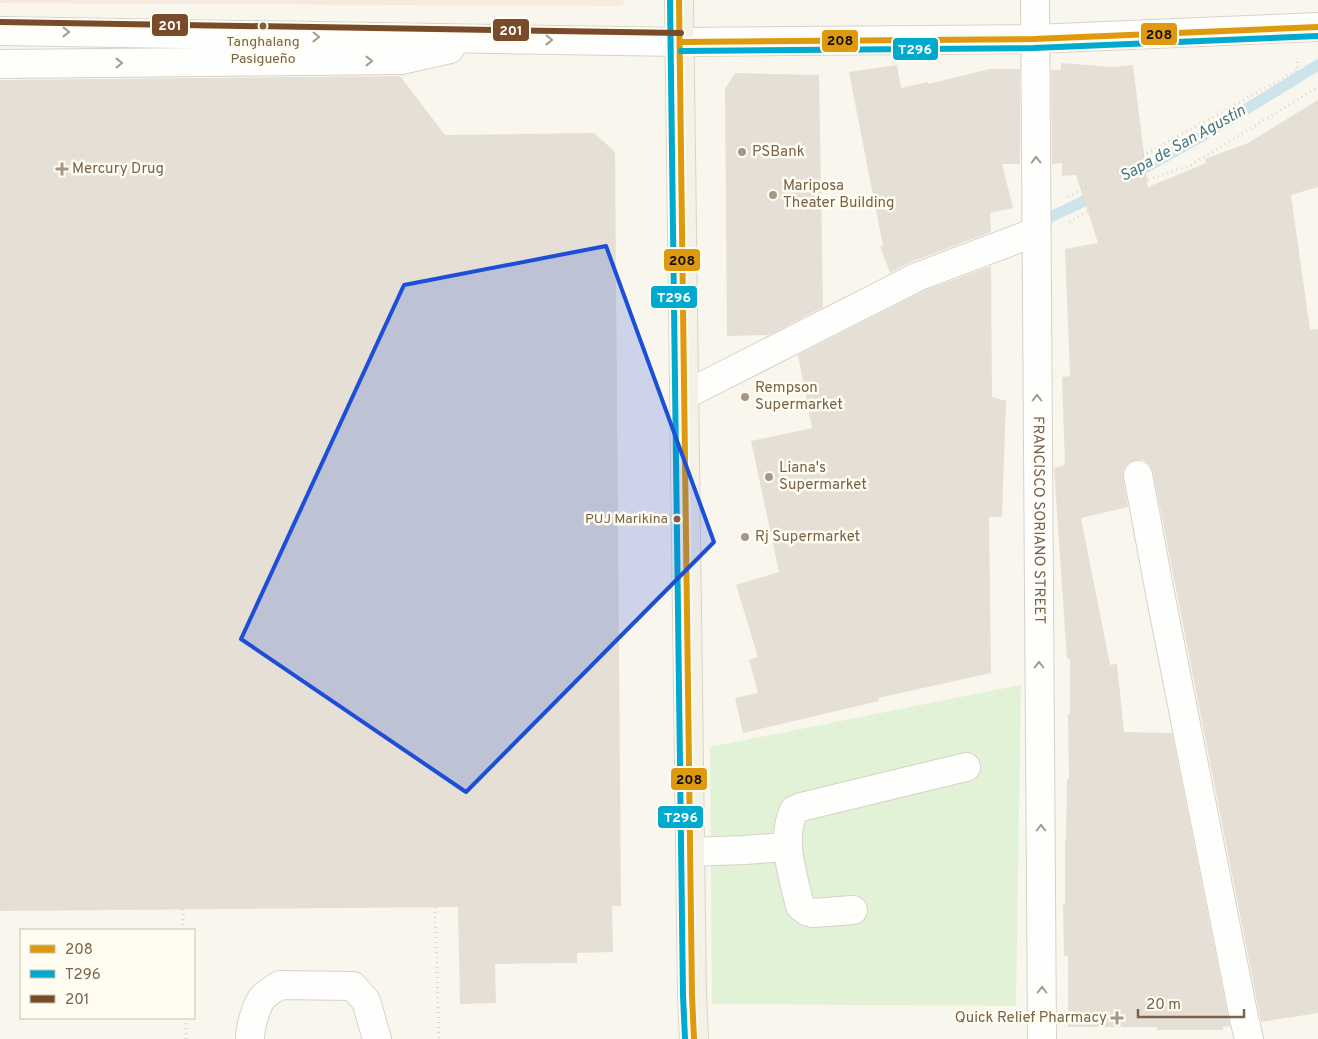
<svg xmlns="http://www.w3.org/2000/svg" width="1318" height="1039" font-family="Overpass,sans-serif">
<rect width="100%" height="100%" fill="#f9f6ee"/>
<polygon fill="#f7eade" points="0,0 625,0 622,6 0,3"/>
<polygon fill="#e2f2d7" points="1021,685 1016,1006 712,1004 710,747"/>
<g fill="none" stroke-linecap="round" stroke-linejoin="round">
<g stroke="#cee4eb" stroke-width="11">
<polyline points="1132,175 1199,138 1318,65"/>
<polyline points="1046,219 1078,204 1096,195"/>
</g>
</g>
<g fill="#e6dfd5">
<polygon points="1061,63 1113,67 1133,65 1148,187 1206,163 1205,159 1248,143 1318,100 1318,187 1291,195 1310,330 1318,329 1318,1013 1261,1022 1153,472 1150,465 1143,460 1136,460 1128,463 1123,470 1123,478 1128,507 1081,518 1110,665 1117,664 1124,732 1172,733 1230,1026 1223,1027 1223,1030 1157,1030 1157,1027 1068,1027 1068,956 1064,956 1063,904 1065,904 1065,839 1066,839 1067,779 1069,779 1068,714 1070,714 1070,659 1067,659 1054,468 1065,465 1062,377 1070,376 1065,249 1098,243 1076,175 1062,176 1062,163 1052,164 1051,70 1061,70"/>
<polygon points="897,65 901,88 928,82 928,84 990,69 1020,69 1020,164 1002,164 1013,208 990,213 991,232 911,262 890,273 880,246 883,246 849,72"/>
<polygon points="735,73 819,75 823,307 769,335 727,336 725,89"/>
<polygon points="400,76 445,135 594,133 615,152 621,906 612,906 613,952 577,953 577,963 495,964 496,1003 460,1004 458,907 0,911 0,80"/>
<polygon points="991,266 992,397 1006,401 1002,517 989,517 991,673 878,698 879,701 743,733 735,698 758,693 749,660 758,657 736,585 779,572 751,441 812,428 798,355 923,291"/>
</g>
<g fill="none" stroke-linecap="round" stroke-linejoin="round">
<g stroke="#d7d2c9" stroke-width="30">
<g id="minor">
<path id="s1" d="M 1035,0 L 1042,1039"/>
<polyline points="0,31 681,42 1034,39 1318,27"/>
<polyline points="0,64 401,60 450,49"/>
<polyline points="685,395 917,277 1036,232"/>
<polyline points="1138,475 1160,593 1244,1018 1249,1039"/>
<polyline points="691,852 744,850 787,847"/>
<path d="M 853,910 L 813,913 L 806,911 L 800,906 C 793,875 780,840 794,810 L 801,807 L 966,767"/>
<path d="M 250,1039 C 250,1028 256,1005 263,997 C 268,992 274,989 280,985 L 353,986 L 366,1001 L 377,1039"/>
</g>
</g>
<g stroke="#dad3ca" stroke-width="30">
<polyline id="major" points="679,0 692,995 694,1039"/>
</g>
<g stroke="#dcd6ce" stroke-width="3" stroke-dasharray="1 4" stroke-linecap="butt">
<polyline points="1068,197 1298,70 1297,59"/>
<polyline points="1069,222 1135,184 1191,165 1318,87"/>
<polyline points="435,907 439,1039"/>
<polyline points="183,909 183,930"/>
<polyline points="186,1018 186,1039"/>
</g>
<use href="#minor" stroke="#fefefc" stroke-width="28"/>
<use href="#major" stroke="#f4f1e6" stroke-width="28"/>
<g stroke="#fffcf1" stroke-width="10">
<g id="bus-1">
<polyline points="679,0 692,995 694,1039"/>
<polyline points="681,42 1034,39 1318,27"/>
</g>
</g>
<g stroke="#fffcf1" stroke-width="10">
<g id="bus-2">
<polyline points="670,0 683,995 685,1039"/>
<polyline points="681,51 1034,48 1318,36"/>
</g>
</g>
<g stroke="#fffcf1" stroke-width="10">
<polyline id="bus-3" points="0,22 681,33"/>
</g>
<use href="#bus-1" stroke="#de990f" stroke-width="6"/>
<use href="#bus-2" stroke="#00a9ce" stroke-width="6"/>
<use href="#bus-3" stroke="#7a4b2a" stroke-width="6"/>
</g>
<defs><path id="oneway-chevron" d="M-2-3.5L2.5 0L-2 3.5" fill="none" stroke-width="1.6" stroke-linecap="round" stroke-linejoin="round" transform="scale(1.25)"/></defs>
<g stroke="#a99988">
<use href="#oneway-chevron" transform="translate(66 32) rotate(1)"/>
<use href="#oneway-chevron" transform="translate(316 37) rotate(1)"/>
<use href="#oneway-chevron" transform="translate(549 40) rotate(1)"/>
<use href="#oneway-chevron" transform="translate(369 61)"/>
<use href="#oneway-chevron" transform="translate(119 63)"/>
<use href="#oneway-chevron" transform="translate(1036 160) rotate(-91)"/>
<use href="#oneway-chevron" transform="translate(1037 398) rotate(-90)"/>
<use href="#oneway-chevron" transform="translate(1039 665) rotate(-90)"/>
<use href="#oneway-chevron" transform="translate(1041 828) rotate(-90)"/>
<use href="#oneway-chevron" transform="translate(1042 990) rotate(-90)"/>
</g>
<path fill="#1d4ed8" fill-opacity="0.2" stroke="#1d4ed8" stroke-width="4" stroke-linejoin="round" d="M 606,246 L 714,542 L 466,792 L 241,639 L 404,285 Z"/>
<g fill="#7b634a" stroke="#fffcf1" stroke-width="2">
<circle cx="263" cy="26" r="4.5"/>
<circle cx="677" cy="519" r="4.5"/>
</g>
<g fill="#a79683" stroke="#fffcf1" stroke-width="2">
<circle cx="742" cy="152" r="5"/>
<path d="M59.5 161.5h5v5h5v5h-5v5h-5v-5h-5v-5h5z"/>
<circle cx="773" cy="195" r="5"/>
<circle cx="745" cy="397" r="5"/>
<circle cx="769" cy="477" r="5"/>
<circle cx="745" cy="537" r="5"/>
<path d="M1114.5 1010.5h5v5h5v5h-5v5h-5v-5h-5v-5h5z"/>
</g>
<g text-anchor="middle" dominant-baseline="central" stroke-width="5" stroke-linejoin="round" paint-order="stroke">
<g font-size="14" fill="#7b634a" stroke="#fffcf1">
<text x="263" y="42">Tanghalang<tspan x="263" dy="17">Pasigueño</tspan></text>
<text x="668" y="519" text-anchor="end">PUJ Marikina</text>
</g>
<g font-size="15" fill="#7b634a" stroke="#fffcf1" text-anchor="start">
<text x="752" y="152">PSBank</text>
<text x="72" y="169">Mercury Drug</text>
<text x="783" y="186">Mariposa<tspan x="783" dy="17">Theater Building</tspan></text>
<text x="755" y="388">Rempson<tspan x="755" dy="17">Supermarket</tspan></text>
<text x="779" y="468">Liana's<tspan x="779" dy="17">Supermarket</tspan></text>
<text x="755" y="537">Rj Supermarket</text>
<text x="1107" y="1018" text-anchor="end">Quick Relief Pharmacy</text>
</g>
<g font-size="15" fill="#7b634a" stroke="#fffcf1">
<text stroke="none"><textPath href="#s1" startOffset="520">FRANCISCO SORIANO STREET</textPath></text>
</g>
<g font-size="16" font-style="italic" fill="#417690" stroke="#fffcf1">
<text transform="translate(1183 144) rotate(-29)">Sapa de San Agustin</text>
</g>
</g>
<g stroke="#fffcf1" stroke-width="2">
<rect x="151" y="13" width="38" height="24" rx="5" fill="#7a4b2a"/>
<rect x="492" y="18" width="38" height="24" rx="5" fill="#7a4b2a"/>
<rect x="1140" y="22" width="38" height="24" rx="5" fill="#de990f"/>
<rect x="821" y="29" width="38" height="24" rx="5" fill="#de990f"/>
<rect x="892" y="37" width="47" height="24" rx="5" fill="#00a9ce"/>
<rect x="663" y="248" width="38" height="24" rx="5" fill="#de990f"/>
<rect x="650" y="285" width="48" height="24" rx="5" fill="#00a9ce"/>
<rect x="670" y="767" width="38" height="24" rx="5" fill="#de990f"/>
<rect x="657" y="805" width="47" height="24" rx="5" fill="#00a9ce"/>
</g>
<g font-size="14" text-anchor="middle" font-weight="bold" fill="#fff">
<text x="170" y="30">201</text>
<text x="511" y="35">201</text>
<text x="915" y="54">T296</text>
<text x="674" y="302">T296</text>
<text x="681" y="822">T296</text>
</g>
<g font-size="14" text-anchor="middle" font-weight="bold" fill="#111">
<text x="1159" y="39">208</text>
<text x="840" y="45">208</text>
<text x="682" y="265">208</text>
<text x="689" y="784">208</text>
</g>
<rect x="20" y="929" width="175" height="90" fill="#fffcf1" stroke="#cabfae"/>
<rect x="30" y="945" width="25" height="8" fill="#de990f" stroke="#cabfae"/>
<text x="65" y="954" font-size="15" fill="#7b634a">208</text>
<rect x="30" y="970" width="25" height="8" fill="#00a9ce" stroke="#cabfae"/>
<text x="65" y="979" font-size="15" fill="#7b634a">T296</text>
<rect x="30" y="995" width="25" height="8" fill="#7a4b2a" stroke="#cabfae"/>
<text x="65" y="1004" font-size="15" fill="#7b634a">201</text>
<path d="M1138 1009v8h106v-8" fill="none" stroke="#7b634a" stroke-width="2.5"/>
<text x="1146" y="1009" font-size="15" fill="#7b634a" stroke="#fffcf1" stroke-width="4" paint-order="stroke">20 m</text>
</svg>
